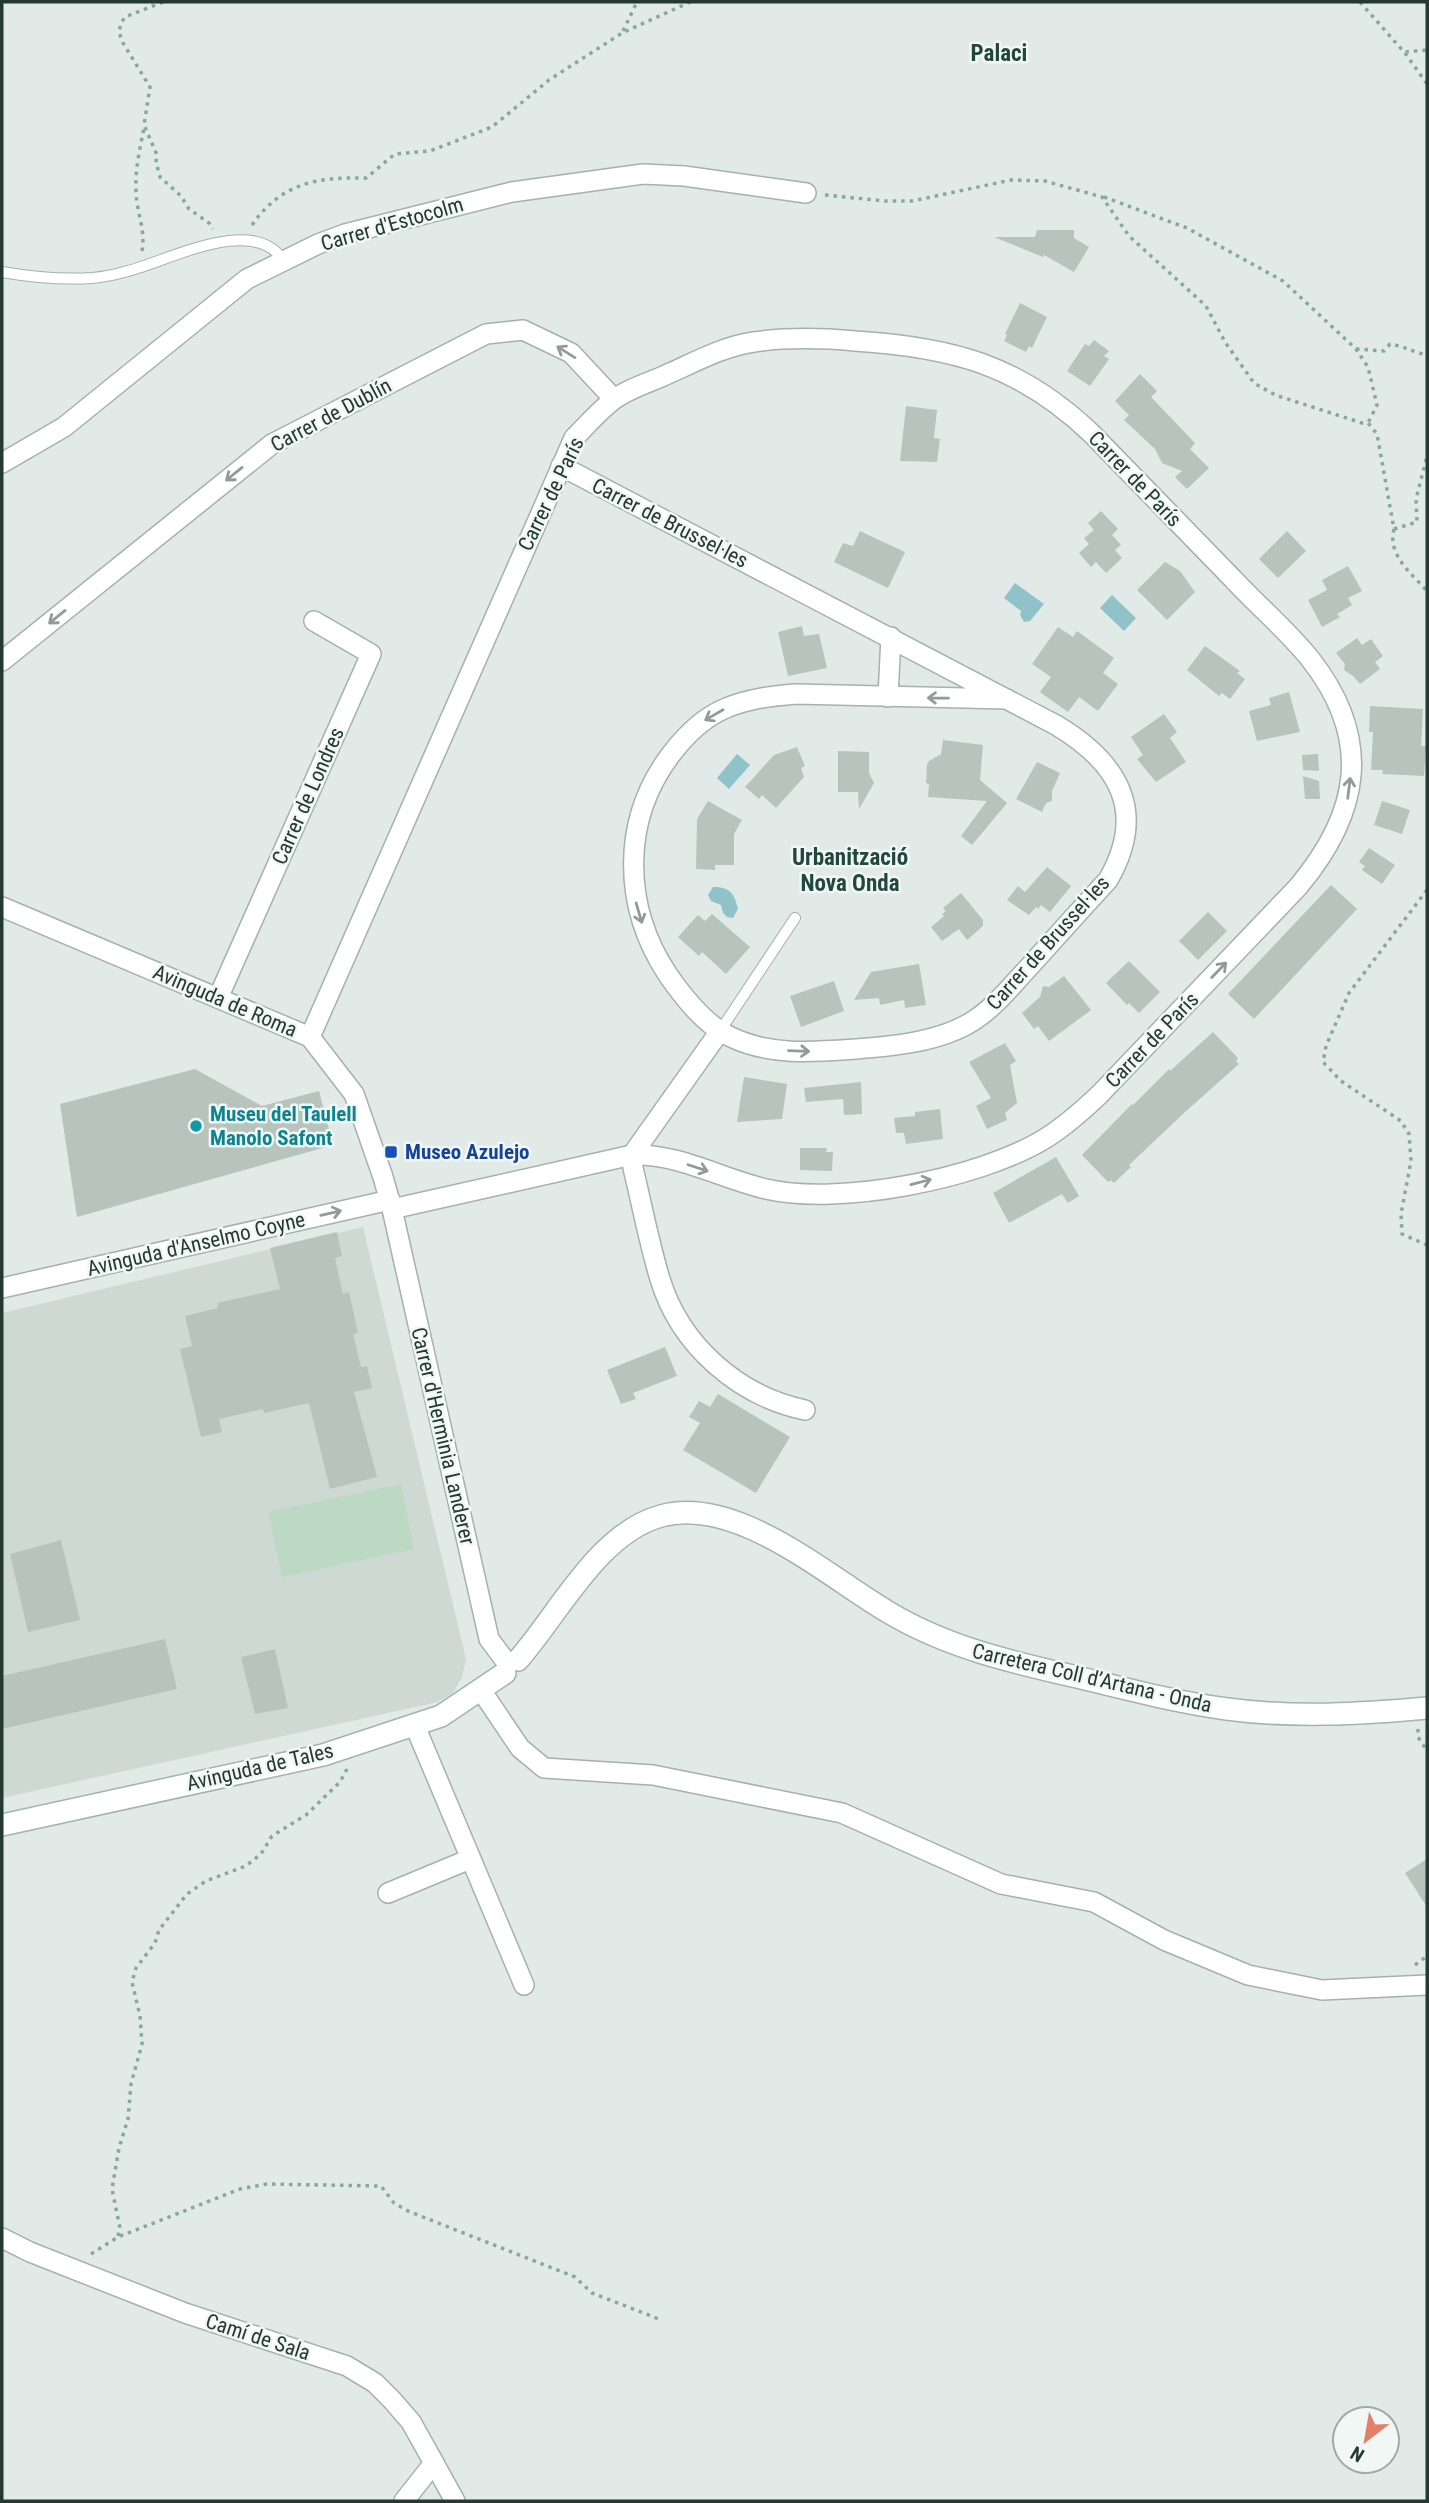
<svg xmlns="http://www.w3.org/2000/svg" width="1429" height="2503" font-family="'Roboto Condensed',sans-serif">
<rect width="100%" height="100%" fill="#e1eae6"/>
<polygon fill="#cfd9d4" points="363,1227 466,1659 462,1677 453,1693 438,1702 2,1798 2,1313"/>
<polygon fill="#bcd9c3" points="401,1484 414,1549 282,1577 268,1512"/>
<g fill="#8fc3c9">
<polygon points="1015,583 1044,604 1030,621 1024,622 1020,615 1021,611 1004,598"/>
<polygon points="1112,595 1136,618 1124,631 1100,608"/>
<polygon points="737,754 750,765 729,789 717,778"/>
<path d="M 713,887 C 730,887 734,893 738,909 L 733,918 L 727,917 L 723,913 L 721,905 L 711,901 L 708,895 Z"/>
</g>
<g fill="#b7c4be">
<polygon points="1037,230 1074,230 1074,238 1089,247 1074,272 1044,255 1043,257 994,237 1035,237"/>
<polygon points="1020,303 1047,317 1032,348 1029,346 1026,352 1004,341 1007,335 1005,334"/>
<polygon points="1094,340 1109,351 1104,356 1109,359 1090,386 1067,371 1085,344 1089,346"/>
<polygon points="1140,374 1157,391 1151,397 1195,443 1190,449 1209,468 1187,489 1175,477 1182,471 1162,463 1155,449 1124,420 1129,415 1115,401"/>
<polygon points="906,406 937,410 934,438 940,439 937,462 900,461"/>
<polygon points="1101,511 1118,529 1112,535 1121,545 1115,550 1122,558 1106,573 1096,562 1091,567 1079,553 1089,544 1084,538 1094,530 1088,523"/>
<polygon points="860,531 905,552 888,588 834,562 843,543 853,546"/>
<polygon points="1287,531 1306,551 1278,578 1259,559"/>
<polygon points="1165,562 1180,571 1195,592 1167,620 1137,590"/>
<polygon points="1348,566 1362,591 1348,598 1352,605 1337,614 1340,617 1322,627 1308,600 1327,590 1322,580"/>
<polygon points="802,626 804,636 819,634 827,668 788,676 778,632"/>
<polygon points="1058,627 1073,637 1077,631 1114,658 1103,673 1118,684 1098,711 1079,697 1068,712 1040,692 1051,677 1032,664"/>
<polygon points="1357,638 1362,645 1371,639 1383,656 1375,662 1380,669 1360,684 1353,676 1344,670 1345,664 1336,653"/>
<polygon points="1205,646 1240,671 1237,673 1245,679 1230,699 1222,693 1219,696 1187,670"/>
<polygon points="1289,692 1300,732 1257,741 1249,711 1271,705 1269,698"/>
<polygon points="1370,706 1423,709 1421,746 1426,746 1424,776 1382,774 1383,770 1371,770 1373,732 1369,732"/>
<polygon points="1164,714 1177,732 1170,738 1186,762 1156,782 1137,759 1143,755 1131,737"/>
<polygon points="943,740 983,745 980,780 1007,803 972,845 961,836 987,801 928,797 929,784 926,783 927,765 929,761 941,754"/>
<polygon points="797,747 805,766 801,768 804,777 776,808 762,795 759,799 745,787 774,755"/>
<polygon points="838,751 869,752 869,773 874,783 859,809 858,792 838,792"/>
<polygon points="1318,754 1319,771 1303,770 1302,755"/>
<polygon points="1037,762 1060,773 1052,791 1052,801 1046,803 1042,812 1016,799"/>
<polygon points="1303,776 1319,781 1320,799 1305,799"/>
<polygon points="708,801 742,820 734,834 734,865 715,865 715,870 696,869 697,819"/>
<polygon points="1382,801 1410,810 1402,834 1374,825"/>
<polygon points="1369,848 1395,865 1382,884 1362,870 1365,866 1359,862"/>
<polygon points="1047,867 1071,886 1050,912 1041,905 1038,909 1036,907 1029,915 1007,900 1018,886 1025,892"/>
<polygon points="1331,885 1357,909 1254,1019 1228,994"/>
<polygon points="961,893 983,920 983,926 967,940 959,929 942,941 931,927 944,916 942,914 946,911 943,908"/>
<polygon points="1208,912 1227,931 1198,960 1179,941"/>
<polygon points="712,914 750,947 726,974 702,952 699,956 678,937 698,915 705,921"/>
<polygon points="1129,961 1160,992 1139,1013 1129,1003 1127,1005 1106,983"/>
<polygon points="919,964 926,1005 905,1008 904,1000 880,1005 879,998 854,1000 871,972"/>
<polygon points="1064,976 1091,1010 1049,1041 1038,1026 1034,1029 1022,1013 1040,997 1043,986 1049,987"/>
<polygon points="834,981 844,1011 801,1027 790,996"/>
<polygon points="1213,1032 1238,1058 1236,1061 1239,1064 1184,1113 1129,1165 1131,1167 1114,1183 1111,1180 1108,1182 1082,1155 1132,1104 1133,1105 1169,1069 1170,1071"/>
<polygon points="1005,1043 1016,1061 1010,1065 1017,1103 1005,1113 1007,1120 987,1129 976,1106 991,1098 969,1062"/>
<polygon points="195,1069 262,1106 319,1091 333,1145 77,1217 60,1104"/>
<polygon points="744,1077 787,1084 782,1119 737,1122"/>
<polygon points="861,1082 862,1114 844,1115 843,1099 806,1102 804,1088"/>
<polygon points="940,1109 943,1139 906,1144 904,1133 896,1133 894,1118 915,1116 915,1112"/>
<polygon points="800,1148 827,1148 826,1152 833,1152 832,1171 800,1170"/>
<polygon points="1056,1157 1079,1196 1068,1203 1062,1194 1009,1223 993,1193"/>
<polygon points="337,1232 342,1256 335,1258 343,1294 349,1292 358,1333 353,1334 361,1367 367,1366 372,1388 354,1392 377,1477 330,1489 309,1403 264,1413 263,1409 219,1419 222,1432 201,1437 180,1349 192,1346 185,1316 218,1308 217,1303 280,1289 270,1248"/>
<polygon points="665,1347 677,1376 633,1393 636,1399 621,1404 607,1370"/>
<polygon points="718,1394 790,1437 756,1493 683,1450 700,1423 689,1417 699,1401 710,1407"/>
<polygon points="61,1540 80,1620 28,1632 10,1554"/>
<polygon points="165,1639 177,1689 2,1729 2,1676"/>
<polygon points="275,1649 288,1708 255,1714 241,1657"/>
<polygon points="1427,1859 1427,1907 1405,1873"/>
</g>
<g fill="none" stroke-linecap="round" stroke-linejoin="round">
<g stroke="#a4b1ac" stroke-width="12">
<g id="lane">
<path d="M 2,272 C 31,277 62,280 92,278 C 103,277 114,275 124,272 C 165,263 252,213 283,260"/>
<polyline points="720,1031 795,918"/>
</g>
</g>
<g stroke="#a4b1ac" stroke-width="22">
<g id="street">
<polyline points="2,463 64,427 247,279 318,244 345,234 512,192 643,174 684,176 806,193"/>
<path d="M 561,466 L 1056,725 C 1118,762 1148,811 1108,880 C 1082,908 1056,937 1030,966 C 1012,985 995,1007 973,1021 C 940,1042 894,1046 856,1049 C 815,1052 770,1056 731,1037 C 705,1025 684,998 668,975 C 622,906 621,819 672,753 C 686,735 703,718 724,709 C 746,699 771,696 796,694 L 1007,699"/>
<polyline points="2,661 272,444 486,334 523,330 571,353 614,399"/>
<polyline points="888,697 891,637"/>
<polyline points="2,907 310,1037 354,1094 383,1177 392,1209 489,1639 504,1659"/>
<polyline points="218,998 371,654 314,621"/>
<path d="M 720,1031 L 632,1155 L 633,1168 C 642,1205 649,1243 660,1279 C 680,1345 738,1396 805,1410"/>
<path d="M 310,1037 L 574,438 C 587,425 599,411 612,401 C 628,388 652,382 670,373 C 697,361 725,346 754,342 C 788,337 822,338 855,341 C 952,347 1020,365 1092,434 C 1139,482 1186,531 1233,579 C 1258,606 1288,631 1311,660 C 1373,740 1360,813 1298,887 L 1099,1095 C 1081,1112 1062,1129 1041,1141 C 976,1179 839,1206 766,1189 C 722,1179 678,1153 632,1155 L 392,1209"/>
<polyline points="2,1288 390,1200"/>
<polyline points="481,1690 520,1748 544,1768 653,1775 842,1813 1001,1884 1094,1902 1164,1940 1248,1975 1322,1990 1427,1985"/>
<polyline points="415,1726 524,1985"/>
<polyline points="388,1893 470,1859"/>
<polyline points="2,2238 30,2252 185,2313 347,2366 375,2383 392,2400 411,2422 434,2463 404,2501"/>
<polyline points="434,2463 455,2501"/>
</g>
</g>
<g stroke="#a1b4ad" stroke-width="24">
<g id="secondary">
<path d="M 518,1660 C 558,1615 598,1533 661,1516 C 736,1495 827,1576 888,1612 C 946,1647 1011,1662 1077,1677 C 1126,1689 1176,1702 1227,1709 C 1293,1718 1361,1714 1427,1708"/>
<polyline points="2,1825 323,1755 441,1716 505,1673"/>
</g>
</g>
<g stroke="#85aa9d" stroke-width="3.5" stroke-dasharray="3.5 5" stroke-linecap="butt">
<polyline points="163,2 125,17 121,23 119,32 123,43 150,87 144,125 157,155 156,162 160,177 181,196 189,209 209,223 213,229"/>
<polyline points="1360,2 1404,52 1427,50"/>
<polyline points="1426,2 1427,3"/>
<polyline points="623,31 637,2"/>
<polyline points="1405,53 1427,84"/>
<path d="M 825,195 L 885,201 L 912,201 L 1011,180 L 1045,181 L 1102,197 L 1129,236 L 1206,306 L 1225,342 L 1254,383 L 1275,395 L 1362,423 L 1368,423 L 1377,434 L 1394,529 C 1387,555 1412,574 1427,591"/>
<polyline points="1104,197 1187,228 1283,281 1356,349 1368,367 1377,405 1368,423"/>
<path d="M 252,225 C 282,182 318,177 366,178 L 395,154 L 430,151 L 492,127 L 549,80 L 622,33 L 690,2"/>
<path d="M 142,251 C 146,230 136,211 136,190 C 135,169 140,148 144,128"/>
<path d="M 1356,349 L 1384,351 L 1390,344 C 1403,346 1413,352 1427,355"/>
<polyline points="1394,529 1417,522 1416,499 1427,456"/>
<polyline points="1427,890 1349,993 1326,1046 1323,1062 1341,1081 1401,1121 1409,1134 1411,1161 1401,1214 1402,1234 1427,1245"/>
<polyline points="1418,1729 1418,1737 1427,1751"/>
<polyline points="1415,1965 1427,1956"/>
<polyline points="118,2236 120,2228 112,2189 119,2148 128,2119 131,2084 142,2044 140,2016 132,1982 136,1968 155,1943 159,1930 187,1894 206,1881 246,1866 261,1854 272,1836 306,1815 340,1782 347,1769"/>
<polyline points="91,2254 118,2237 240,2189 267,2184 381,2186 394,2203 408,2211 575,2277 592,2293 659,2319"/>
</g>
<use href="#lane" stroke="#fff" stroke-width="10"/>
<use href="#street" stroke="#fff" stroke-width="19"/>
<use href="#secondary" stroke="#fff" stroke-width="21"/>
</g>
<defs><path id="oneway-shaft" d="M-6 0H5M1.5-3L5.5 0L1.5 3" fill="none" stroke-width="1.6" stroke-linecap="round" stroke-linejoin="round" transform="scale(1.75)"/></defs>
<g stroke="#919c98">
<use href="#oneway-shaft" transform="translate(566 352) rotate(-148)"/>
<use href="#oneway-shaft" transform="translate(234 474) rotate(141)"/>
<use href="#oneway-shaft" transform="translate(57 617) rotate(141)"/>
<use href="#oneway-shaft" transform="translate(938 698) rotate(-179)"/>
<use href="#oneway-shaft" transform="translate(714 715) rotate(150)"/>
<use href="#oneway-shaft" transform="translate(1349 788) rotate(-83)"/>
<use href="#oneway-shaft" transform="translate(639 913) rotate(74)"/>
<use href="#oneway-shaft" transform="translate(1219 970) rotate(-46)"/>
<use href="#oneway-shaft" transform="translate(799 1051) rotate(2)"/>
<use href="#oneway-shaft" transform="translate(698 1168) rotate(18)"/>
<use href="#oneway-shaft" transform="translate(921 1182) rotate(-15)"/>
<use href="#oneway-shaft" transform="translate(331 1213) rotate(-13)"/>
</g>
<circle fill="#0f9aa8" stroke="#f1f7f4" stroke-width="2.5" cx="196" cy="1126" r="7"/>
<rect fill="#1a4fb4" stroke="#f1f7f4" stroke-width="2.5" x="384" y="1145" width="14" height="14" rx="3.5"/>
<g text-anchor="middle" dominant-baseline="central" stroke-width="5" stroke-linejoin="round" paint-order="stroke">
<g font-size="21" fill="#233932" stroke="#f1f7f4">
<text transform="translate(392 224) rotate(-16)">Carrer d'Estocolm</text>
<text transform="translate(331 415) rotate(-28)">Carrer de Dublín</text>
<text transform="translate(1135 479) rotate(46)">Carrer de París</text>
<text transform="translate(551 494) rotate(-64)">Carrer de París</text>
<text transform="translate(670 523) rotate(27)">Carrer de Brussel·les</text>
<text transform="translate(308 796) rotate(-66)">Carrer de Londres</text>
<text transform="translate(1048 943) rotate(-48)">Carrer de Brussel·les</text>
<text transform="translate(225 1001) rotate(23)">Avinguda de Roma</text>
<text transform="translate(1152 1040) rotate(-46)">Carrer de París</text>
<text transform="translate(196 1244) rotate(-13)">Avinguda d'Anselmo Coyne</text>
<text transform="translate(443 1436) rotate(77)">Carrer d'Herminia Landerer</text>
<text transform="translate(1092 1678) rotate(13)">Carretera Coll d’Artana - Onda</text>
<text transform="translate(260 1767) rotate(-13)">Avinguda de Tales</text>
<text transform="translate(258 2337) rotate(18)">Camí de Sala</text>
</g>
<g font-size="21" font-weight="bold" fill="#0d838f" stroke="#f1f7f4" text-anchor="start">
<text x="210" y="1114">Museu del Taulell<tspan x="210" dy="24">Manolo Safont</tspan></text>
</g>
<g font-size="21" font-weight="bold" fill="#164399" stroke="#f1f7f4" text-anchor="start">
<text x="405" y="1152">Museo Azulejo</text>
</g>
<g font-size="23" font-weight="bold" fill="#22483d" stroke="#f1f7f4">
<text x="999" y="53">Palaci</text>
<text x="850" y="857">Urbanització<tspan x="850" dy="26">Nova Onda</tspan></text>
</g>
</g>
<rect width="1429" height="2503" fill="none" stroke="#233932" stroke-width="7"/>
<g transform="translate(1366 2440) rotate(211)"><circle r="33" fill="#f1f7f4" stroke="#9faba6" stroke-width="2"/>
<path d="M0-5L12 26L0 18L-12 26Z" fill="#e28067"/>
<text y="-10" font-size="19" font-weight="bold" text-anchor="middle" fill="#233932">N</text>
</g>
</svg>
